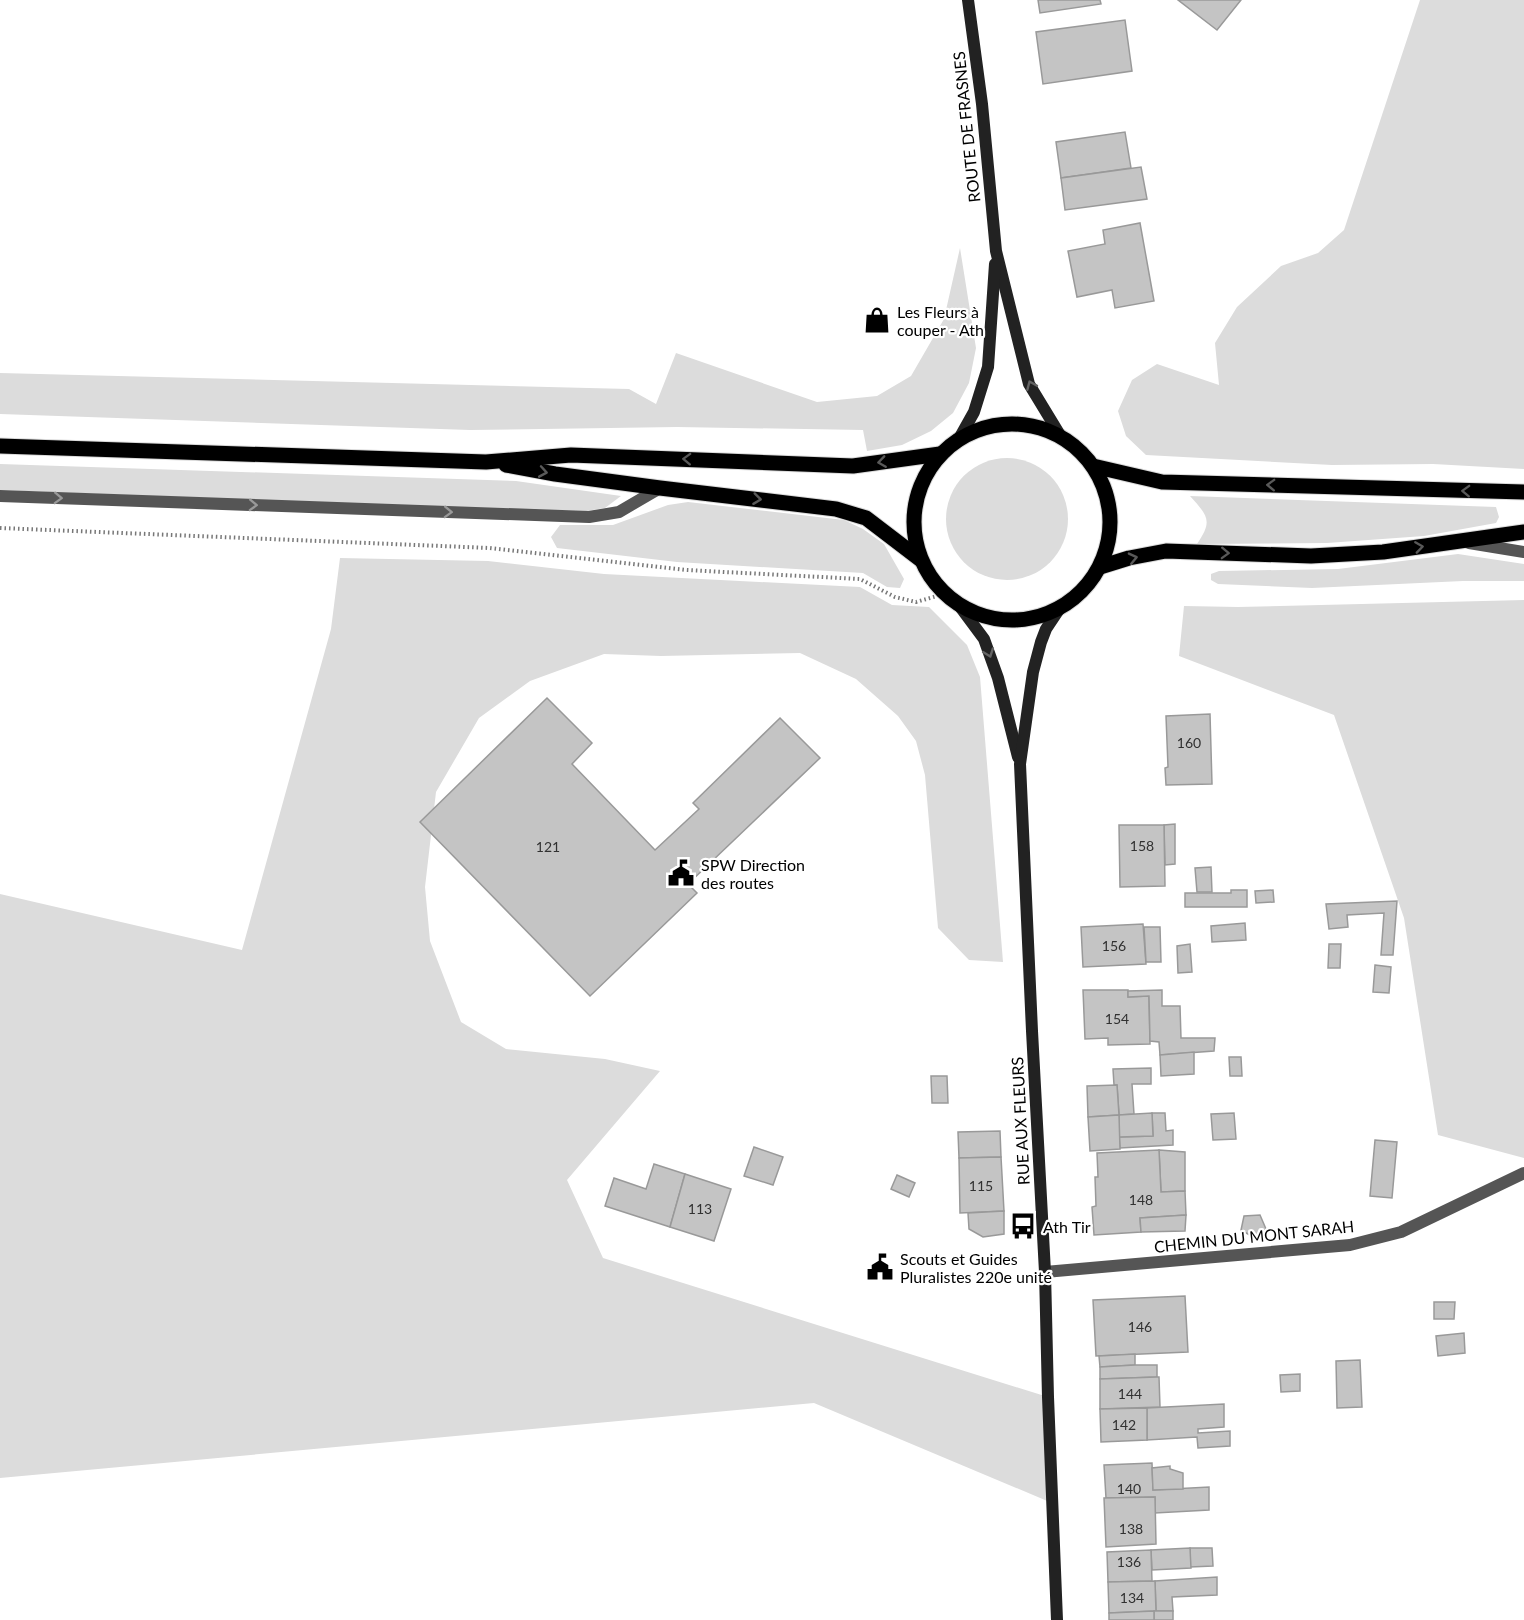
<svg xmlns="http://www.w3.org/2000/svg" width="1524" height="1620" font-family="Lato,sans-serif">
<rect width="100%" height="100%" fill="#fff"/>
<g fill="#dcdcdc">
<polygon points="1420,0 1524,0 1524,469 1433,464 1332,465 1146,455 1126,436 1118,411 1132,380 1157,364 1219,385 1215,343 1237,307 1281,266 1318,253 1344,230"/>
<polygon points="960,248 976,348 969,383 953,413 931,431 902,445 867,451 863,430 677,427 470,430 0,414 0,373 629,389 656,404 676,353 817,402 877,396 911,376 944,319"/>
<circle cx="1007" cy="519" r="61"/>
<polygon points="0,464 516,481 621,496 605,508 586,511 404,506 0,490"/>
<path d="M 1190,496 L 1496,507 L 1499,517 L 1496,523 L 1424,536 L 1327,543 L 1197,544 C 1213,521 1208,516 1190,496 Z"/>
<polygon points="688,502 844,520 863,529 884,544 904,579 900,588 887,587 863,573 677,562 557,548 551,537 560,525 613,525 668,505"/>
<polygon points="1458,554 1524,564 1524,581 1463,581 1312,588 1218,584 1211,580 1211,574 1219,571 1338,569"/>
<polygon points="340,558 488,561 604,574 860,587 892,605 929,607 967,645 980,677 1003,962 969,960 938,928 925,775 916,741 898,716 856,679 800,653 661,656 604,654 530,681 479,718 436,792 425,887 430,941 461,1022 506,1049 605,1059 660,1071 567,1180 603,1258 1048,1397 1052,1503 814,1403 0,1478 0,894 242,950 331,629"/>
<polygon points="1524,600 1524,1158 1438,1135 1404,918 1334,715 1179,656 1184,606 1238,607"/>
</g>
<g fill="#c4c4c4" stroke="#999" stroke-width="1.5">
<polygon points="1038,0 1100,0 1101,4 1040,13"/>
<polygon points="1178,0 1241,0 1217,30"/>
<polygon points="1125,20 1132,71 1043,84 1036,32"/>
<polygon points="1125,132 1131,168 1061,178 1056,142"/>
<polygon points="1141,167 1147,199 1065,210 1061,178"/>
<polygon points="1140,223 1154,301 1115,308 1112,290 1077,297 1068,251 1105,244 1103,230"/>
<polygon points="547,698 592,743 572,764 655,850 699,809 693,803 780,718 820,758 688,884 697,893 590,996 420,822"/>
<polygon points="1210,714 1212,784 1166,785 1165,768 1168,767 1166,716"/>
<polygon points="1175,824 1175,864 1165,865 1164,825"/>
<polygon points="1119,825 1164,825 1165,886 1120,887"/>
<polygon points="1211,867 1212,892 1197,892 1195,868"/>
<polygon points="1231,890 1247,890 1247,907 1185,907 1185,893 1231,893"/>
<polygon points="1273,890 1274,902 1256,903 1255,891"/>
<polygon points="1397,901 1393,955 1381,955 1384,913 1347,915 1348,927 1329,929 1326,904"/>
<polygon points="1245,923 1246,940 1212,942 1211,926"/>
<polygon points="1143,924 1146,964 1083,967 1081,927"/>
<polygon points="1144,927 1160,927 1161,962 1146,962"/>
<polygon points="1190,944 1192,972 1178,973 1177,946"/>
<polygon points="1329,944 1341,944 1340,968 1328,968"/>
<polygon points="1375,965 1391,967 1389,993 1373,992"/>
<polygon points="1083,990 1128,990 1128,997 1149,996 1150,1044 1108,1045 1108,1038 1085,1039"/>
<polygon points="1162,990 1162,1006 1180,1006 1181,1038 1215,1038 1214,1051 1160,1055 1159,1042 1150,1041 1149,996 1128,997 1128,991"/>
<polygon points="1194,1052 1194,1074 1161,1076 1160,1055"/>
<polygon points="1229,1057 1241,1057 1242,1076 1230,1076"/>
<polygon points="1151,1068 1151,1084 1132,1084 1134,1114 1119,1115 1117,1085 1114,1085 1113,1069"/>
<polygon points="931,1076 947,1076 948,1103 932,1103"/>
<polygon points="1117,1085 1119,1115 1088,1117 1087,1086"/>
<polygon points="1152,1113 1165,1113 1166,1131 1173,1130 1173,1145 1120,1148 1119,1137 1153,1136"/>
<polygon points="1152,1113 1153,1136 1119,1137 1119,1115"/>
<polygon points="1234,1113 1236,1139 1213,1140 1211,1114"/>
<polygon points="1119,1115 1120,1149 1090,1151 1088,1117"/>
<polygon points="1000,1131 1001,1157 959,1158 958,1132"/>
<polygon points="1375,1140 1397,1142 1392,1198 1370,1196"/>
<polygon points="754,1147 783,1157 773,1185 744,1176"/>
<polygon points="1159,1150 1185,1152 1185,1191 1161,1192"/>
<polygon points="1159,1150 1161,1192 1185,1191 1186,1215 1140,1218 1141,1232 1094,1235 1092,1207 1096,1206 1095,1177 1098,1177 1097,1153"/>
<polygon points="1001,1157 1004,1211 960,1213 959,1158"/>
<polygon points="654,1164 685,1174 670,1227 605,1206 614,1178 646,1189"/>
<polygon points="685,1174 731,1189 714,1241 670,1227"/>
<polygon points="897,1175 915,1183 909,1197 891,1189"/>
<polygon points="1004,1211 1004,1234 983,1237 969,1229 968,1213"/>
<polygon points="1186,1215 1185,1231 1141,1232 1140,1218"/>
<polygon points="1260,1215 1266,1229 1255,1238 1241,1230 1244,1216"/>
<polygon points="1185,1296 1188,1352 1096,1356 1093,1300"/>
<polygon points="1434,1302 1455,1302 1454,1319 1434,1319"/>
<polygon points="1464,1333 1465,1353 1438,1356 1436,1336"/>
<polygon points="1135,1354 1135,1365 1100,1367 1099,1356"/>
<polygon points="1360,1360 1362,1407 1337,1408 1336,1361"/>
<polygon points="1135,1365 1157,1365 1157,1377 1100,1379 1100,1367"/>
<polygon points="1300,1374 1300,1391 1281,1392 1280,1375"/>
<polygon points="1157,1377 1159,1377 1160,1407 1100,1409 1100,1379"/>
<polygon points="1224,1404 1224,1427 1198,1429 1198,1433 1230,1431 1230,1446 1198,1448 1197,1437 1147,1440 1147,1408"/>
<polygon points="1147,1408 1147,1440 1101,1442 1100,1409"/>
<polygon points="1152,1463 1153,1490 1209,1487 1209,1510 1155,1513 1155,1497 1106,1498 1104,1465"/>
<polygon points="1170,1466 1170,1469 1183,1473 1183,1489 1153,1490 1152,1468"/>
<polygon points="1155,1497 1156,1544 1106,1547 1104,1498"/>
<polygon points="1190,1548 1212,1548 1213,1566 1190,1567"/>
<polygon points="1190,1548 1191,1568 1152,1570 1151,1550"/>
<polygon points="1151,1550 1152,1581 1108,1582 1107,1552"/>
<polygon points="1217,1577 1217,1595 1172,1597 1173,1611 1156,1611 1155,1581"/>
<polygon points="1155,1581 1156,1611 1109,1613 1108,1582"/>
<rect x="1154" y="1611" width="19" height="9"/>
<polygon points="1154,1611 1154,1620 1109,1620 1109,1613"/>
</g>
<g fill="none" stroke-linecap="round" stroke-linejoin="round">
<g stroke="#dbdbdb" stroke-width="17">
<g id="primary">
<circle cx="1012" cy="522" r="98"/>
<polyline points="0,446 486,462 571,455 853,466 940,454"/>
<polyline points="506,465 555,474 660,488 836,509 866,518 921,560"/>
<polyline points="1093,466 1162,482 1524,492"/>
<polyline points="1100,567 1129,558 1166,551 1311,556 1383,552 1524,532"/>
</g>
</g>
<polyline stroke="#777" stroke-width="4" stroke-dasharray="1.5 3" stroke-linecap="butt" points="0,528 490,548 686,570 860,579 895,597 916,602 937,596"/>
<g stroke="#555" stroke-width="12">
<polyline points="0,496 589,517 619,512 660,488"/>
<polyline points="1469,543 1524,552"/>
<polyline points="1045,1272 1350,1245 1401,1232 1524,1173"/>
</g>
<g stroke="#222" stroke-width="12">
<polyline points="968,0 982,104 996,251 1029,384 1060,435"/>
<polyline points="960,437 974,412 988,367 995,264"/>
<polyline points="958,604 984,639 998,678 1018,757"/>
<polyline points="1057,1620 1048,1397 1045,1272 1032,1031 1020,764 1033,672 1041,642 1046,629 1060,608"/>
</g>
<use href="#primary" stroke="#000" stroke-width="15"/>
</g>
<defs><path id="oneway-chevron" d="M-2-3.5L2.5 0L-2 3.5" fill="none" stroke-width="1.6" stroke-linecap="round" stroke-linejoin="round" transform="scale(1.5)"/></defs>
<g stroke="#646464">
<use href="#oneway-chevron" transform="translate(1031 385) rotate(-113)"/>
<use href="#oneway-chevron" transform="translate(989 653) rotate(70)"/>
</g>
<g stroke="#595959">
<use href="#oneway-chevron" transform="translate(687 459) rotate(-178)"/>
<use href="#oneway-chevron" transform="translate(882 462) rotate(172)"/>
<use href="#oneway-chevron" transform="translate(543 472) rotate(10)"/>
<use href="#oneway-chevron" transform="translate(1271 485) rotate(-178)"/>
<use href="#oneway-chevron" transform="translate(1466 491) rotate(-178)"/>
<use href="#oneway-chevron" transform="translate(757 499) rotate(7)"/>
<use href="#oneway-chevron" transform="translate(1419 547) rotate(-8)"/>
<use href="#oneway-chevron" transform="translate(1225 553) rotate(2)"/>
<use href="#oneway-chevron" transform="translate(1133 558) rotate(-13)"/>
</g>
<g stroke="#999">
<use href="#oneway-chevron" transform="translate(58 498) rotate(2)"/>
<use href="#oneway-chevron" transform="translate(253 505) rotate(2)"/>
<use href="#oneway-chevron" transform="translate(448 512) rotate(2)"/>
</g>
<defs>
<g id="shop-bare" transform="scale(2.07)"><path d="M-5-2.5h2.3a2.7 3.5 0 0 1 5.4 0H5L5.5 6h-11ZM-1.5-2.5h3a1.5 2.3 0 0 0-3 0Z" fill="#000" stroke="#fff" stroke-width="2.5" paint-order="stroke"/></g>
<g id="civic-bare" transform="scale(2.07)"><path d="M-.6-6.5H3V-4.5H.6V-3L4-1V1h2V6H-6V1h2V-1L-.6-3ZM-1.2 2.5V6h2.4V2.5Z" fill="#000" stroke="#fff" stroke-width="2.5" paint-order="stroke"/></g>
<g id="bus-bare" transform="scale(2.07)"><path d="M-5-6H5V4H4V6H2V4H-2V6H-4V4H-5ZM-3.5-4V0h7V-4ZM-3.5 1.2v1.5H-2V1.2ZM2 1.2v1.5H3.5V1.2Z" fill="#000" stroke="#fff" stroke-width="2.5" paint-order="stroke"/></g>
</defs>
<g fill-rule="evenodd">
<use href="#shop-bare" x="877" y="320"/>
<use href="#civic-bare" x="681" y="873"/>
<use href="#bus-bare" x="1023" y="1226"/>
<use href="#civic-bare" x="880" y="1267"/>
</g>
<g text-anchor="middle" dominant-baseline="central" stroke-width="4.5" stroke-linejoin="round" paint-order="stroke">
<g font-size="14" fill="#313131">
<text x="1189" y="742">160</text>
<text x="1142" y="845">158</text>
<text x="548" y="846">121</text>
<text x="1114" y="945">156</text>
<text x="1117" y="1018">154</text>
<text x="981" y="1185">115</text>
<text x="1141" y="1199">148</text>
<text x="700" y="1208">113</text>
<text x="1140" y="1326">146</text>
<text x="1130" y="1393">144</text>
<text x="1124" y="1424">142</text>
<text x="1129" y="1488">140</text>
<text x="1131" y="1528">138</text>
<text x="1129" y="1561">136</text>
<text x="1132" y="1597">134</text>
</g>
<g font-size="16" fill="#000" stroke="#fff">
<text transform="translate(966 127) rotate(-96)">ROUTE DE FRASNES</text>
<text transform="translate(1020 1121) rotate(-93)">RUE AUX FLEURS</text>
<text transform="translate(1254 1236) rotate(-6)">CHEMIN DU MONT SARAH</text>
</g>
<g font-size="16" fill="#000" stroke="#fff" text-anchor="start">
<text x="897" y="311">Les Fleurs à<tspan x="897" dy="18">couper - Ath</tspan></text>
<text x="701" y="864">SPW Direction<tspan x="701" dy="18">des routes</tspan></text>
<text x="1043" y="1226">Ath Tir</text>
<text x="900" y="1258">Scouts et Guides<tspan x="900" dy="18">Pluralistes 220e unité</tspan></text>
</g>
</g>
</svg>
